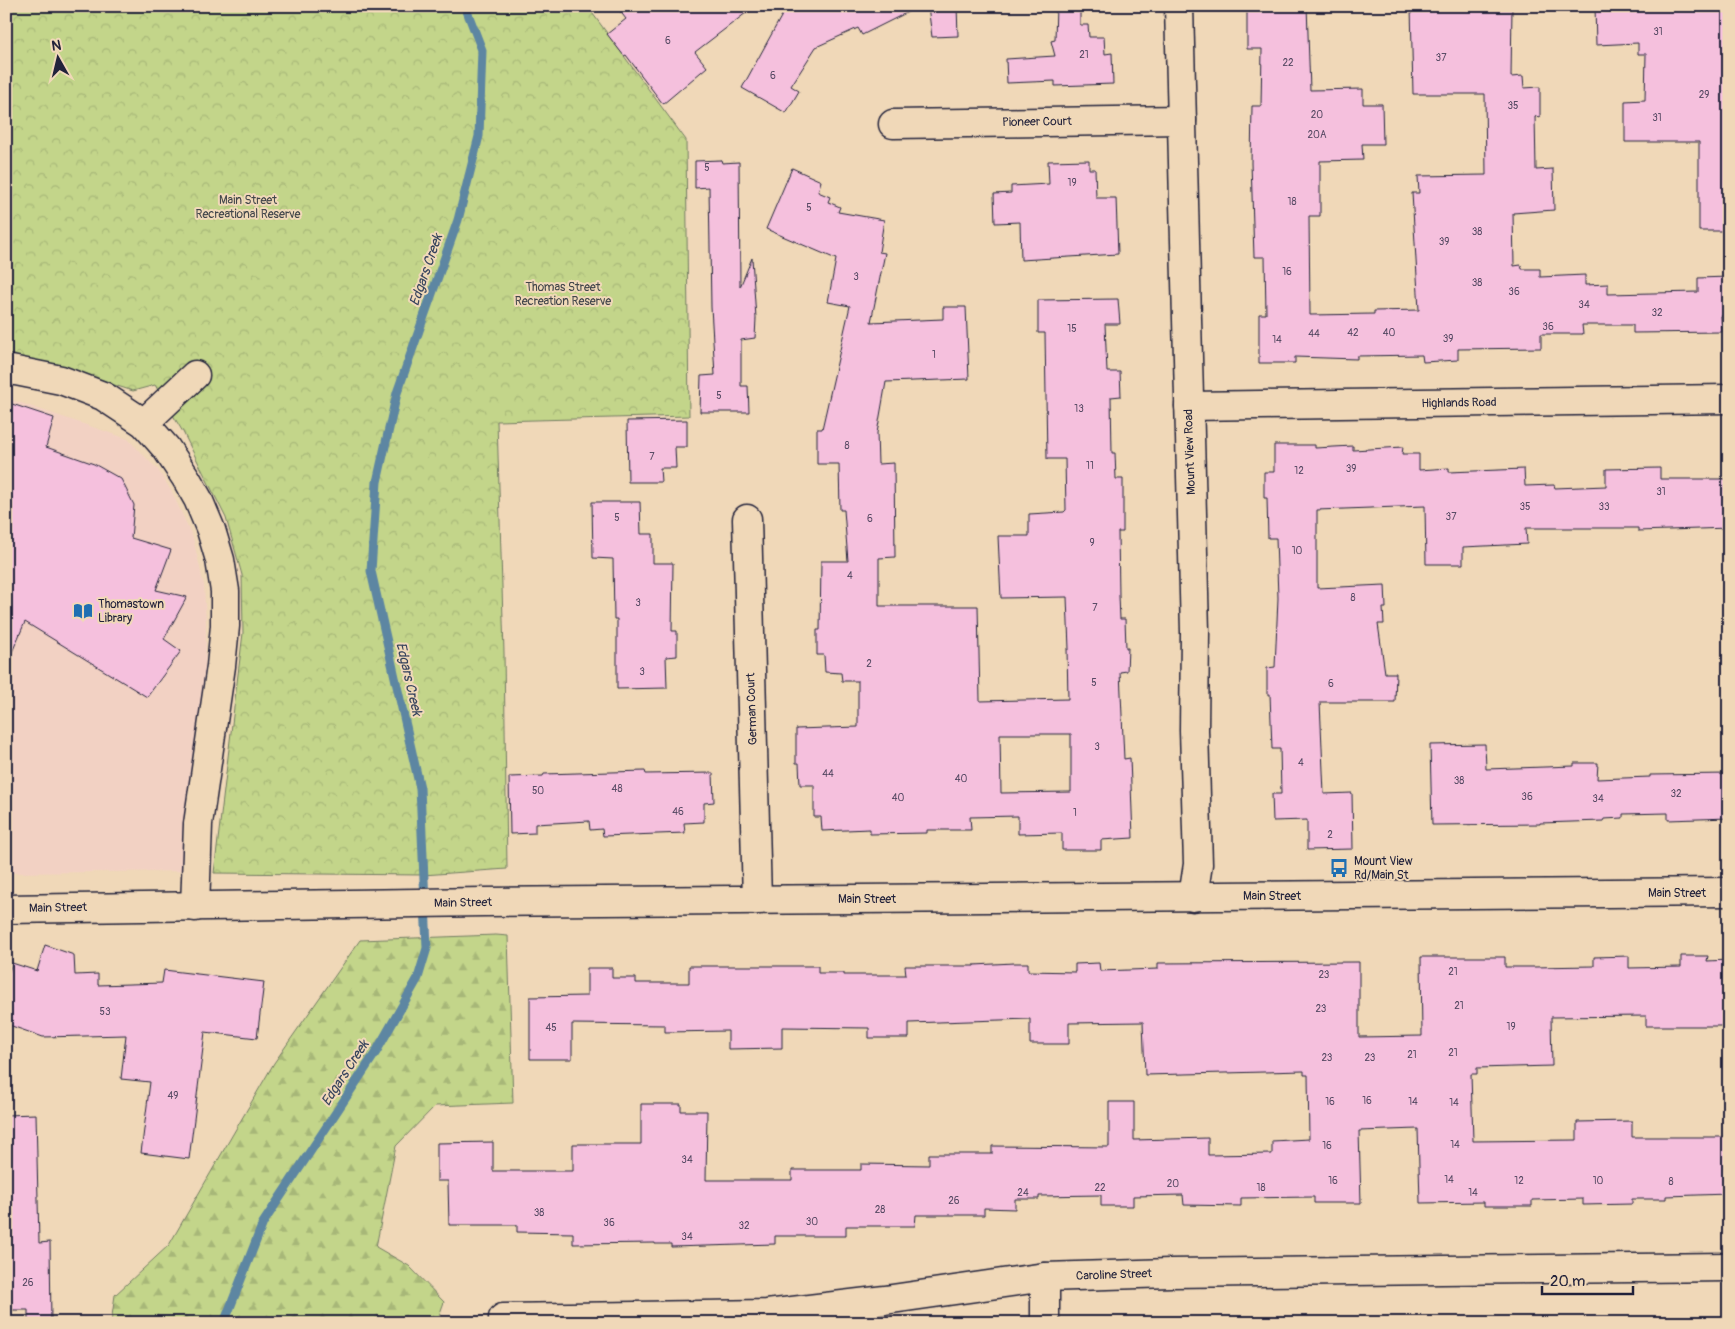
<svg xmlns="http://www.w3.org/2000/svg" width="1735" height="1329" font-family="Pangolin,sans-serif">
<defs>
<pattern id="forest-firs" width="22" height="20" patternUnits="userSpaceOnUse" patternTransform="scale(1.25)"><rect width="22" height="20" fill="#c3d58a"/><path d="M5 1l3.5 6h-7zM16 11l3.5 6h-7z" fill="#a7b778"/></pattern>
<pattern id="park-crowns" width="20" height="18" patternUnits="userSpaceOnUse" patternTransform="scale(1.25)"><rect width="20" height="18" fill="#c3d58a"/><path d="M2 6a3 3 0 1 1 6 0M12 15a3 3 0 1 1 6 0" fill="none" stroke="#a7b778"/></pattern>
</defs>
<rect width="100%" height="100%" fill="#f0d8b8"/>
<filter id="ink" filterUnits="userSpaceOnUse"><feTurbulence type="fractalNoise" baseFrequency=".02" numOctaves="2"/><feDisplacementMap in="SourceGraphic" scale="10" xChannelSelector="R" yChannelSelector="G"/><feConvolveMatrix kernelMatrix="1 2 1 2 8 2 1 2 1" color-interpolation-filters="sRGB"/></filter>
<g filter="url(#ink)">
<polygon fill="#f2d1c3" points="6,398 128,439 158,470 172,492 193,538 204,585 206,622 204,779 197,871 6,873"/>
<polygon fill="url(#forest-firs)" stroke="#727c62" points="496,935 508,936 513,1103 435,1106 396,1146 376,1247 409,1266 444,1302 439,1316 405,1323 111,1323 115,1295 169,1245 274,1063 360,940"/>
<polygon fill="url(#park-crowns)" stroke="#727c62" points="6,6 587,6 686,140 689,416 497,421 504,653 507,869 423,875 214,873 243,633 242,575 226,518 183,432 155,385 133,391 80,374 6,359"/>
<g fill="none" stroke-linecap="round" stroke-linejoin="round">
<polyline stroke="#5d86a2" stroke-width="9" points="224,1323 263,1223 376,1052 418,978 427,948 420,788 371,571 377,482 397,393 458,220 479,136 482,50 465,6"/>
</g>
<g fill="#f5c0dd" stroke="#22223b" fill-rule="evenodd">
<polygon points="616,6 755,6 695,52 707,67 663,104 626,55 624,56 607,34 626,19"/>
<polygon points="787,6 920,6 862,35 858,28 816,47 791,86 799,91 786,113 742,88"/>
<polygon points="928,6 957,6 958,36 932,37"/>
<polygon points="1056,6 1080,6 1080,25 1088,25 1089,37 1104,37 1105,54 1112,53 1113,84 1055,86 1055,81 1007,83 1006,59 1055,56 1051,41 1055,40"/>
<polygon points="1247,6 1307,6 1310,90 1363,89 1363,104 1382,104 1383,144 1362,144 1363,160 1320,161 1320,216 1309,216 1310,315 1374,314 1374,311 1419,310 1412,193 1419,193 1418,176 1486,175 1485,94 1413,94 1411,6 1512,6 1511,77 1523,76 1524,88 1540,87 1540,117 1535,116 1536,170 1553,169 1554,210 1513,213 1514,266 1521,265 1522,269 1540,269 1540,277 1585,275 1585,285 1608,284 1608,294 1698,292 1698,278 1729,277 1729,316 1721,316 1722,332 1633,333 1633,325 1582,325 1583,334 1541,334 1541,348 1458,349 1458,360 1423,362 1422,355 1357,356 1357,359 1295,357 1295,363 1259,363 1259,314 1266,314 1265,257 1254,257 1251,163 1252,106 1261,106 1262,49 1247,49"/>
<polygon points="1595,6 1729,6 1729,231 1699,231 1699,142 1625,142 1625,101 1645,100 1646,54 1638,54 1638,43 1596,45"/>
<polygon points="721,160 722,163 739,162 740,287 752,258 756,318 755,338 741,340 741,386 748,386 749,412 700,412 701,376 715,375 711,307 709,187 695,188 695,161"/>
<polygon points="1089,160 1089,169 1095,169 1096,198 1116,198 1118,254 1021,260 1020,222 995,223 994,194 1011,193 1011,186 1049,184 1048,161"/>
<path d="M 792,168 L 821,181 L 818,192 L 830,197 L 828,202 L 840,207 L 838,212 L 884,220 L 879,252 L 885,253 L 871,322 L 943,319 L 943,307 L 966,307 L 969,379 L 886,382 L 877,433 L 878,464 L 894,463 L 895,557 L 879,558 L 879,606 L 978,606 L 980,701 L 1068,699 L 1067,649 L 1069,649 L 1067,597 L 1001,598 L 998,536 L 1029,536 L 1029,514 L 1064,512 L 1066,510 L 1065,459 L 1047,459 L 1045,333 L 1038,333 L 1038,300 L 1118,299 L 1120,324 L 1105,324 L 1107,372 L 1120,372 L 1121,396 L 1111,397 L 1112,453 L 1115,453 L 1116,479 L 1123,479 L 1123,532 L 1118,532 L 1119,596 L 1120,619 L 1125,619 L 1126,648 L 1128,648 L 1127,671 L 1120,672 L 1124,759 L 1130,758 L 1133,838 L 1101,840 L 1101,850 L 1062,850 L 1062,833 L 1018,834 L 1018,816 L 970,817 L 971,830 L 927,830 L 927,833 L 870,834 L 870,829 L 822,831 L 821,817 L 814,817 L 814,785 L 800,785 L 799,763 L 796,763 L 796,729 L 858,727 L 858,681 L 842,681 L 841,673 L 825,672 L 824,655 L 817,655 L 817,630 L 820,630 L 821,561 L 848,561 L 844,510 L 840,510 L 839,464 L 817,464 L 817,429 L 822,429 L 850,306 L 828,302 L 836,259 L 766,229 ZM 1000,734 L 1071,734 L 1071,792 L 1001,793 Z"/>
<polygon points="6,402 54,418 46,447 94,464 121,479 134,505 131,538 171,550 156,590 187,597 164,639 181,651 147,697 25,622 6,666"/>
<polygon points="687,420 687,447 675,447 676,468 660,468 661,482 628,482 627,421"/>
<polygon points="1274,445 1315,445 1315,448 1353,446 1353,450 1403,447 1402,454 1419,454 1419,470 1449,468 1449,472 1524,469 1525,486 1554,485 1555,488 1606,486 1606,469 1660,468 1660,479 1729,479 1729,528 1638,531 1638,528 1526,528 1527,544 1463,547 1463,564 1426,564 1425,506 1317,510 1317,588 1385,585 1386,608 1383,608 1384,624 1378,624 1385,673 1396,673 1395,702 1320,702 1324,794 1352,793 1353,849 1307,850 1307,820 1273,821 1272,794 1281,794 1280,749 1272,749 1270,694 1267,694 1267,668 1275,667 1278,598 1276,538 1268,538 1267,498 1264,498 1264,472 1274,472"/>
<polygon points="592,502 640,502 641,534 653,534 653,563 673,563 672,631 677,631 677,656 666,657 667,688 617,689 617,619 614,619 613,559 593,558"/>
<polygon points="1485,744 1486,769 1574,766 1574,763 1598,763 1597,779 1650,777 1650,775 1729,774 1729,818 1668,820 1668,813 1623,814 1623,818 1604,819 1603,821 1540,823 1540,824 1432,825 1430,745"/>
<polygon points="645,771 646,774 713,773 714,802 704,803 704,822 684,823 685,833 603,836 602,829 590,830 589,821 535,824 535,833 510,834 509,777 543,776 544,774"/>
<polygon points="45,945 74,955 75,975 98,974 98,985 162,983 164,970 264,982 257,1038 205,1032 189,1159 141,1153 150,1082 121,1079 126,1035 43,1037 6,1024 6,980 12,963 37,971"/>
<polygon points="1629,956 1629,968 1681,967 1681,956 1708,956 1707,961 1729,960 1729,1026 1646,1026 1646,1016 1551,1017 1552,1066 1477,1068 1477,1074 1471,1074 1473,1141 1577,1140 1577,1122 1632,1121 1632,1137 1729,1137 1729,1194 1666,1196 1666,1199 1632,1199 1632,1204 1583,1205 1583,1199 1532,1200 1532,1206 1484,1206 1484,1202 1420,1203 1418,1129 1359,1131 1361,1203 1314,1203 1314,1197 1241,1198 1241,1206 1184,1205 1183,1195 1133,1196 1133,1206 1101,1206 1101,1195 1039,1196 1039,1199 1015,1199 1015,1209 984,1208 984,1215 916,1215 915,1226 846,1226 846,1236 775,1236 775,1244 671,1247 671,1244 655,1244 655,1243 573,1244 573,1233 517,1232 517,1225 449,1225 448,1181 437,1181 437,1143 493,1142 493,1171 573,1171 573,1144 641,1144 641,1104 681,1104 681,1111 707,1111 706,1180 792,1180 792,1170 861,1170 861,1164 929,1165 929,1154 992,1154 992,1146 1109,1147 1109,1102 1134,1102 1134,1140 1208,1138 1208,1155 1272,1154 1272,1141 1309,1139 1308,1075 1304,1075 1304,1071 1145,1075 1143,1022 1069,1023 1069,1044 1030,1044 1030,1019 909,1023 909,1038 869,1038 869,1028 782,1027 782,1048 728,1049 728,1031 665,1032 665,1025 572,1024 572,1059 530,1059 530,997 587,996 587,968 612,968 612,978 636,978 636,983 689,983 689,966 818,966 818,973 844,973 844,975 906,975 905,966 974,966 974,965 1014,963 1028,963 1028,971 1075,972 1075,964 1099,963 1100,971 1158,969 1158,963 1359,962 1359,1037 1422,1036 1421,957 1505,957 1505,967 1533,967 1594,966 1594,957"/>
<polygon points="36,1114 39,1243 50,1242 51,1323 28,1323 28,1310 6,1310 6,1115"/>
</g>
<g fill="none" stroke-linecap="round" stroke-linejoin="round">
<g stroke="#22223b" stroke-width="31">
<g id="minor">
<polyline points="1179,6 1195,632 1194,730 1198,864 1193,897"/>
<polyline points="893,124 1182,120"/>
<polyline points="6,369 61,380 103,396 144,423 166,448 186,478 198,499 211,530 220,560 225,591 225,626 221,666 198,824 195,907"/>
<polyline points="1189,406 1729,399"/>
<polyline points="144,423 195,375"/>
<polyline points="747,519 757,900"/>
<polyline points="6,909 484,902 1729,892"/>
<polyline points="1045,1277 1045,1323"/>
<polyline points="503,1318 767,1314 885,1300 1045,1277 1170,1273 1729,1267"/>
</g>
</g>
<use href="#minor" stroke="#f0d8b8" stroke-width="28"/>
</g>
</g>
<defs>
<g id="library-bare" transform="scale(1.5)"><path d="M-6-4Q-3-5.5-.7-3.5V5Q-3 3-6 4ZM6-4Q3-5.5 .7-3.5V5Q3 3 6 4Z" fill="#1f6fb2" stroke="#f0d8b8" stroke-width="2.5" paint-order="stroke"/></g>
<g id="bus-bare" transform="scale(1.5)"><path d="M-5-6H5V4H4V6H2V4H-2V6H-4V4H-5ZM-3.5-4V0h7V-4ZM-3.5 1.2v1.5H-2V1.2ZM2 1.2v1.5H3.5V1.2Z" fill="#1f6fb2" stroke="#f0d8b8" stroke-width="2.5" paint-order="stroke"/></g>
</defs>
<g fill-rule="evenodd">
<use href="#library-bare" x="83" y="611"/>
<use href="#bus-bare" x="1339" y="868"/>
</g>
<g text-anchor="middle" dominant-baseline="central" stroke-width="4" stroke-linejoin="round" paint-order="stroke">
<g font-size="10" fill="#574a64">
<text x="1658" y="32">31</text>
<text x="668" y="41">6</text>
<text x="1084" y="55">21</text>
<text x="1441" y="58">37</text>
<text x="1288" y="63">22</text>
<text x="773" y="76">6</text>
<text x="1704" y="95">29</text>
<text x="1513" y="106">35</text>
<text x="1317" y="115">20</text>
<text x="1657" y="118">31</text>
<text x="1317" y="135">20A</text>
<text x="707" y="168">5</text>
<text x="1072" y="183">19</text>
<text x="1292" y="202">18</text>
<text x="809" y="208">5</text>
<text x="1477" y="232">38</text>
<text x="1444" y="242">39</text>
<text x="1287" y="272">16</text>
<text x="856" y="277">3</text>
<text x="1477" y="283">38</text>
<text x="1514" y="292">36</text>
<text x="1584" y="305">34</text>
<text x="1657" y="313">32</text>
<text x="1548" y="327">36</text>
<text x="1072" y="329">15</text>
<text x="1353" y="333">42</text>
<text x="1389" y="333">40</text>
<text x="1314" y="334">44</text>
<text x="1448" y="339">39</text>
<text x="1277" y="340">14</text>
<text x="934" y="355">1</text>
<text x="719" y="396">5</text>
<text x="1079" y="409">13</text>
<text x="847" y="446">8</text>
<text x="652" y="457">7</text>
<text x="1090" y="466">11</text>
<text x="1351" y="469">39</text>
<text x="1299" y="471">12</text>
<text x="1661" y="492">31</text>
<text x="1525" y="507">35</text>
<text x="1604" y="507">33</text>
<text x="1451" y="517">37</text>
<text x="617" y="518">5</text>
<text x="870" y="519">6</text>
<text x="1092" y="543">9</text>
<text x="1297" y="551">10</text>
<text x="850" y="576">4</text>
<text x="1353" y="598">8</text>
<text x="638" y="603">3</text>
<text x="1095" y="608">7</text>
<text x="869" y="664">2</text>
<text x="642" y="672">3</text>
<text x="1094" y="683">5</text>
<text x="1331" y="684">6</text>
<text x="1097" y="747">3</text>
<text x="1301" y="763">4</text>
<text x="828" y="774">44</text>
<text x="961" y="779">40</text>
<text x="1459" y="781">38</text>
<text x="617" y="789">48</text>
<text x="538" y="791">50</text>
<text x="1676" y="794">32</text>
<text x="1527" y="797">36</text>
<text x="898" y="798">40</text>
<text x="1598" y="799">34</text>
<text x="678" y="812">46</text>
<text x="1075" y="813">1</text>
<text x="1330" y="835">2</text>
<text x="1453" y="972">21</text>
<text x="1324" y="975">23</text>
<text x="1459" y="1006">21</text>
<text x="1321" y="1009">23</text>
<text x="105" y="1012">53</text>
<text x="1511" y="1027">19</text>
<text x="551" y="1028">45</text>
<text x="1453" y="1053">21</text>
<text x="1412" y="1055">21</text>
<text x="1327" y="1058">23</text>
<text x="1370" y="1058">23</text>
<text x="173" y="1096">49</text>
<text x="1367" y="1101">16</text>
<text x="1330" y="1102">16</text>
<text x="1413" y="1102">14</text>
<text x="1454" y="1103">14</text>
<text x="1455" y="1145">14</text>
<text x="1327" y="1146">16</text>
<text x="687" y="1160">34</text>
<text x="1449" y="1180">14</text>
<text x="1333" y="1181">16</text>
<text x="1519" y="1181">12</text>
<text x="1598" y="1181">10</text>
<text x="1671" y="1182">8</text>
<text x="1173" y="1184">20</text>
<text x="1100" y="1188">22</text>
<text x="1261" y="1188">18</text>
<text x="1023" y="1193">24</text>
<text x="1473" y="1193">14</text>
<text x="954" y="1201">26</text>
<text x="880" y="1210">28</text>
<text x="539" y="1213">38</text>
<text x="812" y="1222">30</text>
<text x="609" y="1223">36</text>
<text x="744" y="1226">32</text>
<text x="687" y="1237">34</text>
<text x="28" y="1283">26</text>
</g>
<g font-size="12" fill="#22223b" stroke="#f0d8b8">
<text transform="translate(1037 122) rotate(-1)">Pioneer Court</text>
<text transform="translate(1459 403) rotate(-1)">Highlands Road</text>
<text transform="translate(1190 452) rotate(-92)">Mount View Road</text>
<text transform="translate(752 709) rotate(-92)">German Court</text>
<text x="1677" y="893">Main Street</text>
<text x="1272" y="896">Main Street</text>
<text x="867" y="899">Main Street</text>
<text transform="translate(463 903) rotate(-1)">Main Street</text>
<text transform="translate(58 908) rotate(-1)">Main Street</text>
<text transform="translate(1114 1275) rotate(-2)">Caroline Street</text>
</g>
<g font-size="12" fill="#42464b" stroke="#f0d8b8">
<text x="248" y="200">Main Street<tspan x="248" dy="14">Recreational Reserve</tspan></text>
<text x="563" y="287">Thomas Street<tspan x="563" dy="14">Recreation Reserve</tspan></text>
</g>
<g font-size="12" fill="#22223b" stroke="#f0d8b8" text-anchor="start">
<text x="98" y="604">Thomastown<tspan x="98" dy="14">Library</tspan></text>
<text x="1354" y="861">Mount View<tspan x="1354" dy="14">Rd/Main St</tspan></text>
</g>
<g font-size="14" font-style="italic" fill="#36435d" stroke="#f0d8b8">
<text transform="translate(426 270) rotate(-71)">Edgars Creek</text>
<text transform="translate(409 679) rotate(77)">Edgars Creek</text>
<text transform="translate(345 1073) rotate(-57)">Edgars Creek</text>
</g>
</g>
<rect width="1735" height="1329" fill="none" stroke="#f0d8b8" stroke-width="25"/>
<rect x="12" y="12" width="1710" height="1304" fill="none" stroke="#22223b" stroke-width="2" filter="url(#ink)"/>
<g transform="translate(58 58) rotate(352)" stroke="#f0d8b8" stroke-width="4" paint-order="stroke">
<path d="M0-4L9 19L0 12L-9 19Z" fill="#22223b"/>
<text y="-8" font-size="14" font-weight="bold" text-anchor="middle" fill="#22223b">N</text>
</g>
<path d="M1542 1286v8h91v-8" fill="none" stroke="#22223b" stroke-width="2.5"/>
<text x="1550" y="1286" font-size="15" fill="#22223b" stroke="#f0d8b8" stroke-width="4" paint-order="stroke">20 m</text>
</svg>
